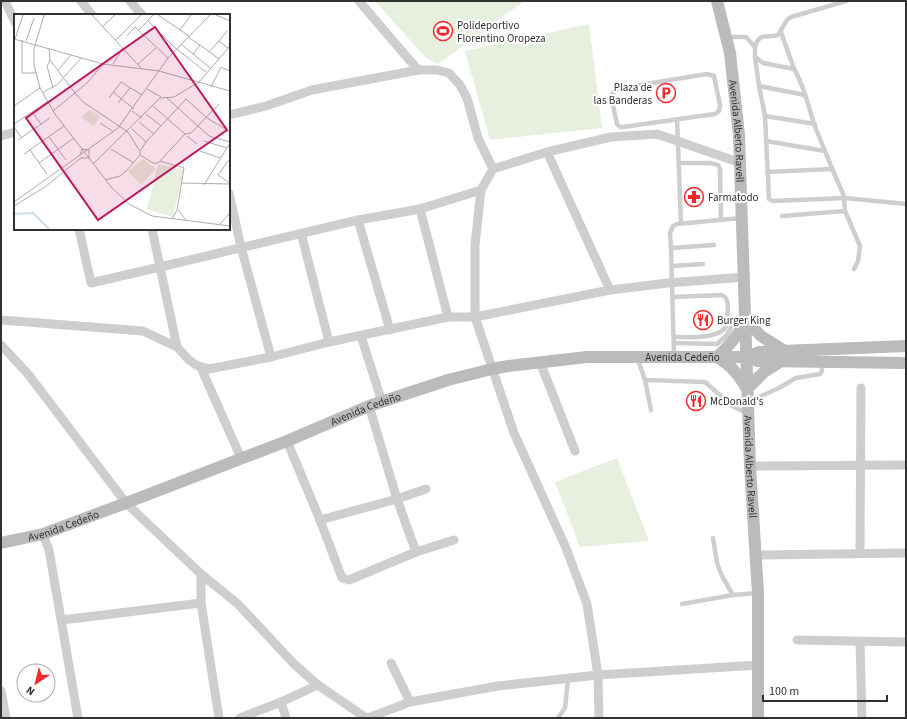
<svg xmlns="http://www.w3.org/2000/svg" width="907" height="719" font-family="'Source Sans 3',sans-serif">
<rect width="100%" height="100%" fill="#fff"/>
<g fill="#e7efdf">
<polygon points="375,1 524,1 438,64 426,58"/>
<polygon points="589,24 602,128 490,140 465,51"/>
<polygon points="617,458 649,541 580,547 555,482"/>
</g>
<g fill="none" stroke-linecap="round" stroke-linejoin="round">
<g stroke="#cecece" stroke-width="4.5">
<polyline points="781,32 794,69"/>
<path d="M 726,37 L 746,37 L 755,47 L 755,57 L 763,63 L 794,69 C 804,85 808,105 814,124 C 824,149 834,174 845,198 L 906,204"/>
<path d="M 755,47 C 760,31 766,39 778,35 L 787,20 L 791,17 L 846,1"/>
<polyline points="755,57 759,86"/>
<polygon points="707,74 714,76 720,105 719,111 715,114 623,127 620,127 617,124 611,96 616,89"/>
<polyline points="805,95 759,86 765,116 769,199 773,201 845,198 844,200 845,211 860,246 858,261 854,269"/>
<polyline points="765,116 815,124"/>
<polyline points="677,119 681,223"/>
<polyline points="766,141 825,151"/>
<polyline points="679,163 710,163 718,165 720,169 721,219"/>
<polyline points="767,172 832,169"/>
<polyline points="782,216 845,211"/>
<polyline points="714,245 671,248 670,233 673,226 677,224 741,218"/>
<polyline points="671,248 674,356"/>
<polyline points="672,266 703,264"/>
<path d="M 673,297 L 722,295 C 727,297 728,302 728,308 C 727,313 728,319 727,324 C 722,340 686,337 674,337"/>
<polyline points="674,343 717,344 727,335 733,323"/>
<polyline points="637,357 645,380"/>
<polyline points="750,401 779,388 796,378 820,374 822,371 822,363"/>
<polyline points="651,410 645,380 705,382 732,406 747,413"/>
<polyline points="713,538 717,563 722,576 733,595 758,593"/>
<polyline points="682,604 733,595"/>
<polyline points="558,718 565,708 568,679"/>
</g>
<g stroke="#cecece" stroke-width="9">
<polyline points="5,1 15,22"/>
<polyline points="81,1 92,15"/>
<polyline points="130,1 142,15"/>
<polyline points="359,1 418,70"/>
<polyline points="229,115 266,106 312,90 418,70 437,70 449,73 460,85 467,98 478,138 493,169"/>
<polyline points="1,136 15,132"/>
<polyline points="547,152 610,290"/>
<polyline points="481,190 475,245 475,317 514,433 566,548 587,604 598,675 599,718"/>
<polyline points="229,193 241,247 271,357"/>
<polyline points="420,209 448,317"/>
<polyline points="358,220 390,330"/>
<polyline points="79,229 91,283 160,267 358,220 420,209 481,190 493,169 547,152 611,137 657,134 741,163"/>
<polyline points="152,229 177,347"/>
<polyline points="301,233 329,342"/>
<polyline points="1,320 143,331 177,347 188,359 196,365 209,369 271,357 329,342 448,317 475,317 610,290 668,283 745,277"/>
<polyline points="361,336 382,402"/>
<polyline points="1,345 28,374 126,503 201,574 238,604 294,664 318,685 366,718"/>
<polyline points="540,362 575,451"/>
<polyline points="201,368 241,458"/>
<polyline points="369,406 397,499 416,552"/>
<polyline points="287,441 320,520 342,578 349,580 416,552 454,540"/>
<polyline points="750,466 906,465"/>
<polyline points="320,520 397,499 426,489"/>
<polyline points="43,534 49,550 78,718"/>
<polyline points="860,553 861,388"/>
<polyline points="755,555 906,553"/>
<polyline points="201,574 201,603 219,718"/>
<polyline points="62,620 201,603"/>
<polyline points="797,640 906,642"/>
<polyline points="860,643 862,718"/>
<polyline points="391,663 410,702"/>
<polyline points="1,691 6,718"/>
<polyline points="281,702 286,718"/>
<polyline points="240,718 281,702 318,685"/>
<polyline points="368,718 410,702 498,686 598,675 759,665"/>
</g>
<g stroke="#bbb" stroke-width="12">
<path id="s1" d="M 717,1 L 730,53 L 739,135 L 750,466 L 758,593 L 758,718"/>
<polyline points="747,357 759,352 906,346"/>
<path d="M 780,362 L 764,372 L 747,389 C 738,374 732,366 717,357 C 730,346 738,335 746,320 L 761,336 L 785,351"/>
<path id="s2" d="M 1,543 L 43,534 L 126,503 L 287,441 L 369,406 L 448,380 L 492,369 L 508,366 L 587,357 L 747,357 L 758,361 L 906,363"/>
</g>
</g>
<defs>
<g id="stadium-ring" transform="scale(1)"><circle r="9.5" fill="#fff" stroke="#f4282f" stroke-width="1.5"/><path d="M0-5a6.5 5 0 1 0 0 10a6.5 5 0 1 0 0-10ZM-3.5-1.8h7v3.6h-7Z" fill="#f4282f"/></g>
<g id="parking-ring" transform="scale(1)"><circle r="9.5" fill="#fff" stroke="#f4282f" stroke-width="1.5"/><path d="M-3.5-5.5H1a3.5 3.5 0 0 1 0 7H-1V5.5H-3.5ZM-1-3.4V-.6H.8a1.4 1.4 0 0 0 0-2.8Z" fill="#f4282f"/></g>
<g id="pharmacy-ring" transform="scale(1)"><circle r="9.5" fill="#fff" stroke="#f4282f" stroke-width="1.5"/><path d="M-2-6h4v4h4v4h-4v4h-4v-4h-4v-4h4Z" fill="#f4282f"/></g>
<g id="restaurant-ring" transform="scale(1)"><circle r="9.5" fill="#fff" stroke="#f4282f" stroke-width="1.5"/><path d="M-5-6h1v4h1v-4h1v4h1v-4h1v5L-1.5 .5V6h-2V.5L-5-1ZM5-6V6H3V1.5H1.5Q1.5-4 5-6Z" fill="#f4282f"/></g>
</defs>
<g fill-rule="evenodd">
<use href="#stadium-ring" x="443" y="31"/>
<use href="#parking-ring" x="666" y="93"/>
<use href="#pharmacy-ring" x="694" y="197"/>
<use href="#restaurant-ring" x="703" y="320"/>
<use href="#restaurant-ring" x="696" y="401"/>
</g>
<g text-anchor="middle" dominant-baseline="central" stroke-width="4" stroke-linejoin="round" paint-order="stroke">
<g font-size="11" fill="#313131" stroke="#fff" text-anchor="start">
<text x="457" y="25">Polideportivo<tspan x="457" dy="13">Florentino Oropeza</tspan></text>
<text x="652" y="87" text-anchor="end">Plaza de<tspan x="652" dy="13">las Banderas</tspan></text>
<text x="708" y="197">Farmatodo</text>
<text x="717" y="320">Burger King</text>
<text x="710" y="401">McDonald's</text>
</g>
<g font-size="11" fill="#313131" stroke="#fff">
<text stroke="none"><textPath href="#s1" startOffset="132">Avenida Alberto Ravell</textPath></text>
<text stroke="none"><textPath href="#s2" startOffset="713">Avenida Cedeño</textPath></text>
<text stroke="none"><textPath href="#s2" startOffset="389">Avenida Cedeño</textPath></text>
<text stroke="none"><textPath href="#s1" startOffset="468">Avenida Alberto Ravell</textPath></text>
<text stroke="none"><textPath href="#s2" startOffset="65">Avenida Cedeño</textPath></text>
</g>
</g>
<g transform="translate(14 14)">
<rect width="216" height="216" fill="#fff"/>
<path d="M 76,96 L 86,102 L 80,112 L 67,103 ZM 129,145 L 142,155 L 127,171 L 114,157 ZM 144,150 L 170,155 L 159,203 L 133,195 Z" fill="#e7efdf"/>
<path fill="none" stroke="#cae0f0" stroke-width="2" d="M 0,200 L 19,199 L 35,215"/>
<path fill="none" stroke="#adadad" stroke-width="1" d="M 30,1 L 20,35 L 20,51 L 26,74 L 41,100 L 98,174 L 115,190 L 138,202 L 216,212M 78,1 L 127,54M 144,1 L 175,22M 202,1 L 216,7M 134,7 L 160,33 L 192,58M 89,12 L 101,1M 125,16 L 139,1M 166,16 L 177,1M 213,17 L 205,27 L 214,34M 113,22 L 121,13 L 154,44M 174,23 L 186,31M 0,25 L 89,50 L 145,57 L 216,77M 1,25 L 9,1M 8,26 L 8,59 L 22,59M 102,26 L 127,1M 12,27 L 20,4M 167,30 L 196,54M 35,34 L 36,46 L 61,79 L 69,88 L 114,118 L 125,136M 195,38 L 205,27M 179,40 L 186,31 L 205,45M 36,46 L 33,52 L 39,74M 99,50 L 109,34M 124,50 L 142,34M 44,56 L 57,41M 197,73 L 207,53 L 216,57M 133,75 L 147,83M 99,78 L 120,95M 28,79 L 44,70 L 67,44M 95,84 L 107,68 L 128,81M 153,84 L 195,122 L 216,128M 104,89 L 116,74M 0,92 L 26,74M 139,92 L 171,120M 39,97 L 74,68 L 89,50M 118,97 L 128,104M 18,98 L 27,110M 132,100 L 147,112M 125,108 L 140,120M 86,109 L 100,118M 0,110 L 33,88M 0,113 L 7,123M 118,115 L 132,128M 173,122 L 183,130M 35,123 L 52,146M 4,126 L 36,104M 190,127 L 213,134M 97,135 L 120,149M 16,136 L 33,160M 186,137 L 206,144M 10,140 L 50,112M 66,141 L 68,135 L 75,136 L 75,144 L 67,144M 126,141 L 139,149 L 144,149 L 171,120 L 177,119 L 205,90M 215,146 L 204,161 L 216,169M 146,147 L 170,154 L 163,196 L 158,205M 25,149 L 60,124M 79,150 L 146,84 L 160,83 L 185,68 L 216,32M 91,166 L 106,162 L 112,157 L 126,141 L 126,137 L 132,128 L 172,85 L 193,104 L 216,118M 168,169 L 216,170M 190,171 L 216,129M 0,188 L 104,114 L 154,44 L 196,1M 0,192 L 31,173 L 68,143M 164,196 L 173,207M 206,210 L 216,199"/>
<path fill="#c2185b" fill-opacity="0.15" stroke="#c2185b" stroke-width="2" d="M 141,13 L 213,116 L 84,206 L 12,104 Z"/>
<rect width="216" height="216" fill="none" stroke="#313131" stroke-width="2"/>
</g>
<rect width="907" height="719" fill="none" stroke="#313131" stroke-width="4"/>
<g transform="translate(36 683) rotate(215)"><circle r="19" fill="#ffffff" stroke="#adadad"/>
<path d="M0-3L7 15L0 10L-7 15Z" fill="#f4282f"/>
<text y="-6" font-size="11" font-weight="bold" text-anchor="middle" fill="#313131">N</text>
</g>
<path d="M763 695v6h124v-6" fill="none" stroke="#313131" stroke-width="2"/>
<text x="769" y="695" font-size="12" fill="#313131" stroke="#ffffff" stroke-width="3" paint-order="stroke">100 m</text>
</svg>
